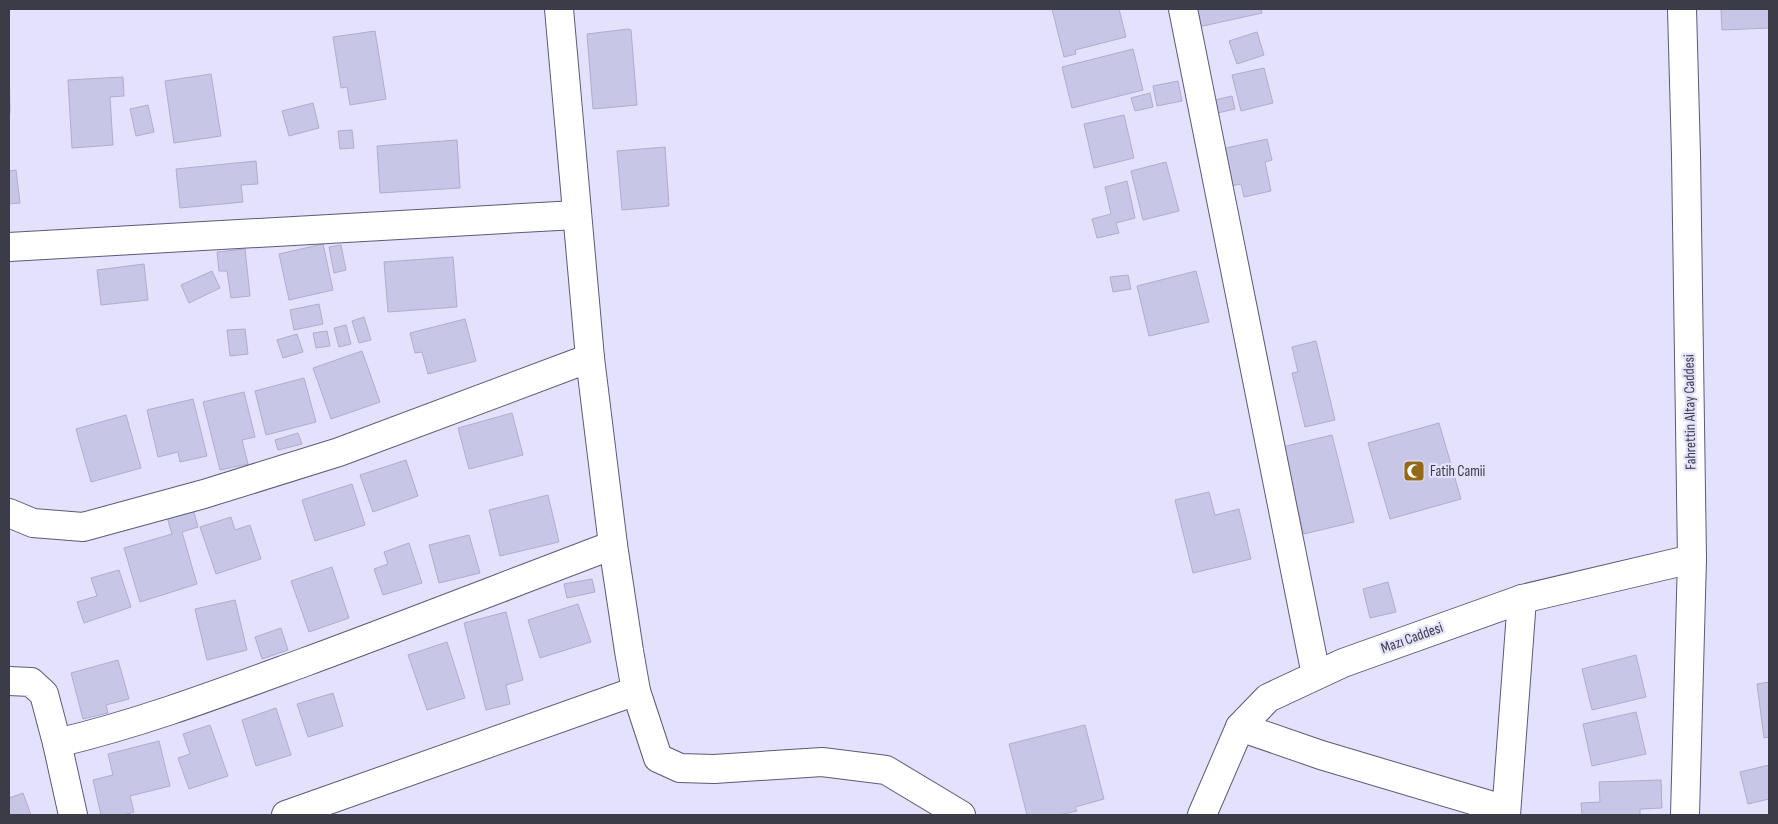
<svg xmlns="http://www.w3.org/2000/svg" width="1778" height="824" font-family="'Sofia Sans Condensed',sans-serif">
<rect width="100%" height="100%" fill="#e3e1fc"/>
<g fill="#c8c6e7" stroke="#afadcd">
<polygon points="1052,9 1119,9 1126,37 1075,50 1076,54 1064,57"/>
<polygon points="1190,9 1261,9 1262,13 1194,28"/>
<polygon points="1721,9 1769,9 1769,28 1722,30"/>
<polygon points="628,29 631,30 637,105 593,109 587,34"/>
<polygon points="375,31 386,99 350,105 347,87 341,88 333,37"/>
<polygon points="1257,32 1264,55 1237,64 1229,41"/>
<polygon points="1133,49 1143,90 1072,108 1062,67"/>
<polygon points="9,61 10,113 9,113"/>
<polygon points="1264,68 1273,103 1241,111 1232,75"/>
<polygon points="211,74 221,136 174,143 165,81"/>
<polygon points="123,77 124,96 110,97 113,145 72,148 68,80"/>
<polygon points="1178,81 1182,101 1157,106 1153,86"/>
<polygon points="1150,93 1153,107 1135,111 1131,98"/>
<polygon points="1232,96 1235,109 1209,115 1206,102"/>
<polygon points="313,103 319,128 289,136 282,111"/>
<polygon points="148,105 154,132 136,136 130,109"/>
<polygon points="1124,115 1134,158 1094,168 1084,124"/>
<polygon points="352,130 354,148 340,149 338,131"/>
<polygon points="1267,139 1272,160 1265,162 1271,191 1244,197 1241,184 1225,187 1217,150"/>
<polygon points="457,140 460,188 380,193 377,146"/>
<polygon points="665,147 669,206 622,210 617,151"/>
<polygon points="256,161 258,184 241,185 243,202 180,208 176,169"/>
<polygon points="1166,162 1179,211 1143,220 1131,171"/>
<polygon points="16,170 20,203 9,204 9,171"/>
<polygon points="1127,181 1135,218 1116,223 1119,233 1097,238 1092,219 1111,214 1105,187"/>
<polygon points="323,244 333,290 289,300 279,254"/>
<polygon points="341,245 346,270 334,273 329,247"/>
<polygon points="245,249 250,296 231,298 227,271 219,271 217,252"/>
<polygon points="453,257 457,307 388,312 384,262"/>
<polygon points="144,264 148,300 101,305 97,270"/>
<polygon points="212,271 220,288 189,303 181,285"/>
<polygon points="1196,271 1209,322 1149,336 1137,286"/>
<polygon points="1128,275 1131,289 1113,292 1110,277"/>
<polygon points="319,304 323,324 294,330 290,310"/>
<polygon points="364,317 371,340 359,343 352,321"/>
<polygon points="465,319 476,361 428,374 422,352 415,353 410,333"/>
<polygon points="346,325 351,344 339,347 334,328"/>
<polygon points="245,329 248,354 230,356 227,330"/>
<polygon points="327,331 330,346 316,348 313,333"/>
<polygon points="297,334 303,352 283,358 277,340"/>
<polygon points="1316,341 1335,420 1305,427 1292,373 1298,372 1292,347"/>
<polygon points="362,351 380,402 331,419 313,368"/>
<polygon points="304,378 316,422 266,435 255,391"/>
<polygon points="244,392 255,437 242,440 248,464 220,470 203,402"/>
<polygon points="193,399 207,456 180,462 178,452 158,457 147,410"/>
<polygon points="512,413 523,455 469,469 458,428"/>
<polygon points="126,415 141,468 91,482 76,429"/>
<polygon points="1439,423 1461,499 1390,519 1368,443"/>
<polygon points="298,433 302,444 278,450 275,440"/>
<polygon points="1332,435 1354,522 1304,534 1282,447"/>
<polygon points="406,460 418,496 373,512 360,475"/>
<polygon points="352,484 365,525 315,541 302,500"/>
<polygon points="1209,492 1215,515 1239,509 1251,559 1193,573 1175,500"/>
<polygon points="548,495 559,542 500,556 489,510"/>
<polygon points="193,509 198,527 182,532 197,584 140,602 124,548 172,534 167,517"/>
<polygon points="231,517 235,530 250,525 261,559 216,574 200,527"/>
<polygon points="469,535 480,573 439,583 429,545"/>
<polygon points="409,543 422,583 383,595 374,569 388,564 384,552"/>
<polygon points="332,567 349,618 309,632 291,581"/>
<polygon points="119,570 131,607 84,623 77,602 97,596 91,578"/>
<polygon points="592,579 595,592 567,598 564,584"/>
<polygon points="1388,582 1396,612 1370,618 1363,589"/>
<polygon points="235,600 247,650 207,660 195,609"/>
<polygon points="578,604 591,642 540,658 528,620"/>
<polygon points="506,612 523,680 506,685 510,704 486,710 464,623"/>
<polygon points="281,628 288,650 262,659 255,637"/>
<polygon points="447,642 465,698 427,710 408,655"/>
<polygon points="1636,655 1646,697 1592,710 1582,669"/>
<polygon points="118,660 129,699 106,705 108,713 83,719 71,673"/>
<polygon points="1769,682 1769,737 1764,738 1757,684"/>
<polygon points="333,693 343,726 308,737 297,704"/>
<polygon points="276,708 291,755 256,766 242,720"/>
<polygon points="1636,712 1646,754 1592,766 1583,724"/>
<polygon points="210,725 228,776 189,789 178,758 190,754 183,734"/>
<polygon points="1085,725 1104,799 1075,807 1077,811 1059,815 1027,815 1009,744"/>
<polygon points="159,741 170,786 130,796 134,812 123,815 101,815 93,780 113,775 108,754"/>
<polygon points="1769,765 1769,799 1748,804 1740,772"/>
<polygon points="1661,780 1662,808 1640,809 1640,815 1582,815 1581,803 1600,802 1599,782"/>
<polygon points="23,793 31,815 9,815 9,798"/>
</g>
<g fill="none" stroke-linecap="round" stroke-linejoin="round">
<g stroke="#5c5a76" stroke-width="30">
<g id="minor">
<polyline points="559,9 590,358"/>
<polyline points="1183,9 1316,675"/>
<polyline points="1682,9 1686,155 1692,559 1685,815"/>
<polyline points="9,247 576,215"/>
<polyline points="9,513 33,523 83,527 204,494 339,452 590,358 613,545 629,651 636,691 658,758 680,768 714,769 822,762 886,770 961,815"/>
<path d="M 9,681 L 31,682 L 44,694 L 57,743 C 142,723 223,692 305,662 C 408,624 510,584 613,545"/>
<polyline points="1240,727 1321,755 1506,810"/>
<polyline points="57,743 73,815"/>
<polyline points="286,815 636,691"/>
<polyline points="1202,815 1240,727 1268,698 1343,663 1522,599 1692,559"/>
<polyline points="1506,815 1522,599"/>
</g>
</g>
<use href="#minor" stroke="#fff" stroke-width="28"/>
</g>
<defs>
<g id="mosque-square" transform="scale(1.125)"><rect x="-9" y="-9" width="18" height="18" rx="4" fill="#946814" stroke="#e3e1fc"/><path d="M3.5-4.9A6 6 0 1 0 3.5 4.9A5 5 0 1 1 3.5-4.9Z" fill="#fff"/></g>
</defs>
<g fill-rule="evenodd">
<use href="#mosque-square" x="1414" y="471"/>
</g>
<g text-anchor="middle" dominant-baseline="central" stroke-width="4.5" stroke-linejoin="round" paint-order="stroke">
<g font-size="15" fill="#3c3b48" stroke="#e3e1fc">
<text transform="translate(1690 412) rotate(-91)">Fahrettin Altay Caddesi</text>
<text transform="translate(1412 638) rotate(-20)">Mazı Caddesi</text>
</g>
<g font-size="15" fill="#3c3b48" stroke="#e3e1fc" text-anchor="start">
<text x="1430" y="471">Fatih Camii</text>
</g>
</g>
<rect width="1778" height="824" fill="none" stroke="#3c3b48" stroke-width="20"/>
</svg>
